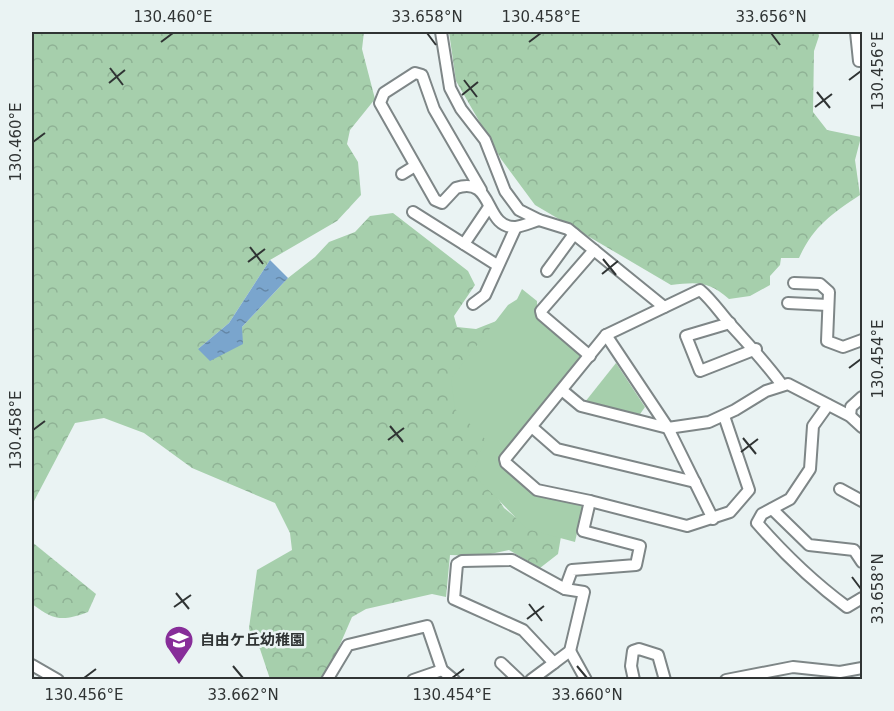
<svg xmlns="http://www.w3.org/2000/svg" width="894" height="711" font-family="'DejaVu Sans','Noto Sans JP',sans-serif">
<defs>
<pattern id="forest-crowns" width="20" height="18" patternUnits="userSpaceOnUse" patternTransform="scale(1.5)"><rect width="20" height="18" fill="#a6cfac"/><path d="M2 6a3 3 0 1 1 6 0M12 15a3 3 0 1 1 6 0" fill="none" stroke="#8fb295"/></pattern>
<pattern id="water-ripples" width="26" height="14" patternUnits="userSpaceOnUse" patternTransform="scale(1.5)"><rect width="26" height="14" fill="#7aa5cd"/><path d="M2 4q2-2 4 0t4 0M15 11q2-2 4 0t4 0" fill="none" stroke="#6487a7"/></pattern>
</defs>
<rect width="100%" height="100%" fill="#eaf3f3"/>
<g fill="url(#forest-crowns)">
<polygon points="32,32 364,32 362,49 375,99 350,130 347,144 358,162 361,195 337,221 270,260 229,323 198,349 242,327 288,278 315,257 329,242 355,232 370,216 393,213 468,271 475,285 454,316 457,327 476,329 509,316 522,289 537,301 537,319 497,425 484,476 504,508 524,524 563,525 558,554 540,568 509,550 481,556 450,555 446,597 432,594 366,609 352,617 325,679 270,679 260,649 252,641 249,628 257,570 292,550 290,533 275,503 192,468 144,433 104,418 75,423 32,505"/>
<path d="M 449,32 L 818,32 L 819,36 L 814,51 L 813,112 L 827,130 L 861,137 L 855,160 L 860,195 C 831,214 813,227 799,258 L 781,258 L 780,265 L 770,276 L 770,285 L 750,296 L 729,299 C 708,281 698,282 671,285 L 535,205 L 501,159 L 456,81 Z"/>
<path d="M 32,542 L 96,594 L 88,612 C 61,622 54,620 32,604 Z"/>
</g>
<g fill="#a6cfac">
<polygon points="524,295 532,301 533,311 583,357 499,458 540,495 583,506 575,542 527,529 473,474 485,439 455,409 451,379 508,305"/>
<polygon points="616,363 645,407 638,417 585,402"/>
</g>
<polygon fill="url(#water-ripples)" points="270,260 288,278 242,327 243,344 210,361 198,349 229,323"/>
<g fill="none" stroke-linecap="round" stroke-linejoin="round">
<g stroke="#7e8687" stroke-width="14">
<g id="minor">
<polyline points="441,32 450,88 461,109 485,140 505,191 519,210 539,220 568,229 664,307"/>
<polyline points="856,32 859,61 862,61"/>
<polyline points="402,174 415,166"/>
<path d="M 481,190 L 434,109 L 422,75 L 415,73 L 384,93 L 380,103 L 435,200 L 442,203 L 456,188 C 495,175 483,229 516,227 C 523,226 532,222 539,220"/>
<polyline points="413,212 497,265"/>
<polyline points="464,244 489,207"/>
<polyline points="547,271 574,234"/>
<polyline points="794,283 820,284 829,292 827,341 843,347 862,340"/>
<polyline points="788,303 828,305"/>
<polyline points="473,304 485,295 516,227"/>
<polyline points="730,323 686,336 700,371 756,349"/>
<polyline points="606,335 668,428 713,519"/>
<polyline points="590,356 542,315 541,311 594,250"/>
<polyline points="563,391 581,406 668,428 709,422 735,410 766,391 788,384 850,416 862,427"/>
<path d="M 828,405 L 813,426 L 810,469 L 790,499 L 762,514 L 757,523 C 785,555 813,582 847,607 L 862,598"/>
<polyline points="850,416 851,407 862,397"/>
<polyline points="533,428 557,449 695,482"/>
<polyline points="840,489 862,501"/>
<polyline points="590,501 687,526 730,512 749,490 724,416"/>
<polyline points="772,509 809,545 854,550 862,562"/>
<polygon points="512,560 565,589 584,592 570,651 554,663 523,630 454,599 457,564 462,561"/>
<path d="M 565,589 L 572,570 L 636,565 L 640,546 L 583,531 L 590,501 L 537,490 L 506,463 L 505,459 L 606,335 L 700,290 C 713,301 720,313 731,325 C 749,345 766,363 782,385"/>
<polyline points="570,651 586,680"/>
<polyline points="501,663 519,680"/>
<polyline points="32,665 58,680"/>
<polyline points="327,680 348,645 427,626 442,670 454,680"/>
<polyline points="413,680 442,670"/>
<polyline points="531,680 554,663"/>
<polyline points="634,680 631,666 633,651 639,649 658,655 665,680"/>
<polyline points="726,680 793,667 840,672 862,668"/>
</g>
</g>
<use href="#minor" stroke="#fff" stroke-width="10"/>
</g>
<path fill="none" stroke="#303434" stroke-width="2" d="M 427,33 L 436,45M 771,33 L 780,45M 161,42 L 173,33M 529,42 L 541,33M 110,68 L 123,85M 464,80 L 477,97M 849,80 L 861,71M 109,83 L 125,70M 817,92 L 830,108M 462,95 L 478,82M 815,107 L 832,94M 33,142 L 45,133M 250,247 L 263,264M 603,259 L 616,275M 248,262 L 265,249M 602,274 L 618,261M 849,368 L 861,359M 390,426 L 403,442M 33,430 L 45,421M 743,438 L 756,454M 388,440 L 404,428M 741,452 L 758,439M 852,577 L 861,589M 176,593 L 189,609M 529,604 L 542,621M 174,607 L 191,595M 527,619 L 544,606M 233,666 L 243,678M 577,666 L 587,678M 84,678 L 96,669M 452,678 L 464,669"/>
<defs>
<g id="school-pin" transform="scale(1.5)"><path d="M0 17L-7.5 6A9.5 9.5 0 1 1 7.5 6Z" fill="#872d99" stroke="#eaf3f3"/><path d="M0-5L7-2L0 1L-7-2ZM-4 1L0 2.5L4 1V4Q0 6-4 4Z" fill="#fff"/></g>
</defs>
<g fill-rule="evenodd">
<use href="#school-pin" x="179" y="640"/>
</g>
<g text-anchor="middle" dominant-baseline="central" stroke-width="5" stroke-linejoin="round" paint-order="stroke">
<g font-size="15" font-weight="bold" fill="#303434" stroke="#eaf3f3" text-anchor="start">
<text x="200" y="640">自由ケ丘幼稚園</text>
</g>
</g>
<rect width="894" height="711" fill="none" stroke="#eaf3f3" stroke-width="66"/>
<rect x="33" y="33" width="828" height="645" fill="none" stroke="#303434" stroke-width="2"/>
<g font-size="15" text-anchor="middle" fill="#303434">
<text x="173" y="22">130.460°E</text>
<text x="427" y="22">33.658°N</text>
<text x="541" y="22">130.458°E</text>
<text x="771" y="22">33.656°N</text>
<text transform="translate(878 71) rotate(-90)" y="5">130.456°E</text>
<text transform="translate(16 142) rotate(-90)" y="5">130.460°E</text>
<text transform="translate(878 359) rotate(-90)" y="5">130.454°E</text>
<text transform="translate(16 430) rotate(-90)" y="5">130.458°E</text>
<text transform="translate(878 589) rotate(-90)" y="5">33.658°N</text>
<text x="84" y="700">130.456°E</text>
<text x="243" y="700">33.662°N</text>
<text x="452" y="700">130.454°E</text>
<text x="587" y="700">33.660°N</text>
</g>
</svg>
